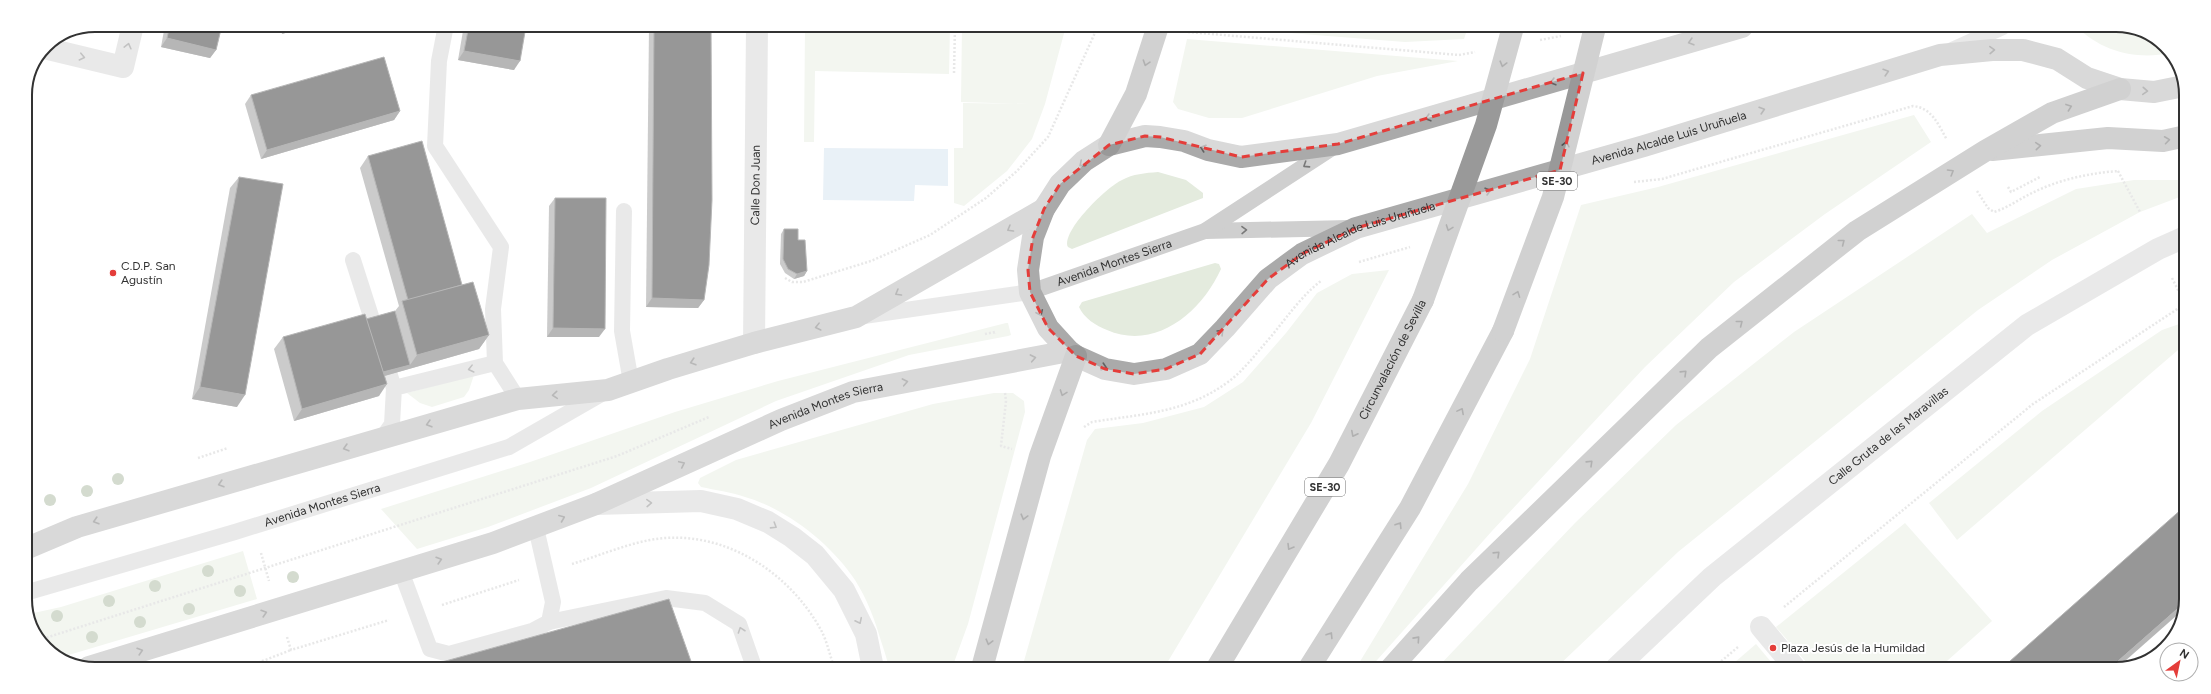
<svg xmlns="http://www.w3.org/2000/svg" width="2211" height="694" font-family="Figtree,sans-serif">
<rect width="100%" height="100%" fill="#fff"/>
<g fill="#e4ebde">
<polygon points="805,26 950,26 949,74 815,71 814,142 804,142"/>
<polygon points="962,26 1066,26 1045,104 1032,139 1007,171 964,206 954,203 954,148 963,148 963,103 1030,104 961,102"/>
<polygon points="1201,26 1468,27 1464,39 1405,42"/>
<path d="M 2077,27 L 2134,27 L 2169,49 L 2170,53 C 2137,60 2102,52 2077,27 Z"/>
<polygon points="1187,39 1458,61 1377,76 1242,118 1209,118 1178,109 1173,102"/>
<polygon points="1914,115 1931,142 1825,214 1734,282 1645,367 1492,531 1370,668 1356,668 1468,484 1530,359 1581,205 1658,187"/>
<path d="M 1158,172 L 1186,180 L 1203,193 L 1203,198 L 1072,249 L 1068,247 C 1061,231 1108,186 1122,180 C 1133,174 1145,173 1158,172 Z"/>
<polygon points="2134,180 2185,180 2185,195 2140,212 2052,260 1978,310 1678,552 1556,668 1437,668 1575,523 1676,425 1794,332 1972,214 1987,233 2076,189"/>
<path d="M 1215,263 L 1219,264 L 1221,269 C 1201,313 1155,351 1107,330 C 1096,326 1084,318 1079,307 L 1082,302 Z"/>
<polygon points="1389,270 1311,423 1164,668 1022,668 1087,440 1095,429 1143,423 1204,407 1243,382 1286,333 1317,293 1352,274"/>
<polygon points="2185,322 2185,344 1957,540 1929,503 2042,411 2162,330"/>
<polygon points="1006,323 1008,323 1011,335 1008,336 909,355 776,401 591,488 488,527 417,549 381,509 530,462 675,412 778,381"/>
<polygon points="474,375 469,390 464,397 432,407 420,403 407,393"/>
<path d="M 994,393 L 1013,393 L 1024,401 L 1025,412 L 968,624 L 952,668 L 889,668 C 887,659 884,650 881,641 C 875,620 867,599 855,580 C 831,544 787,509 745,497 C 731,492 715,490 701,487 L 698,483 L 700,478 L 736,460 L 933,404 Z"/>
<polygon points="1905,523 1992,621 1938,669 1812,669 1776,627"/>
<polygon points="243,551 257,599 62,657 40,642 29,614 61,607"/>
<polygon points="1756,644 1777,669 1727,669"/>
</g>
<polygon fill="#cedfed" points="824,148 948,149 948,186 915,185 914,201 823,200"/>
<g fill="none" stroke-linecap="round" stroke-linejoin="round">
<g stroke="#ccc" stroke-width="2.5" stroke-dasharray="2 2" stroke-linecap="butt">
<polyline points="1188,32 1459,55 1475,52"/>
<polyline points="1540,40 1561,36"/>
<polyline points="954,73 955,26"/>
<polyline points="2118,171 2140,212"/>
<path d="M 1634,182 L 1662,179 L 1913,106 C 1932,108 1938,124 1947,140"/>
<polyline points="2008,187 2011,192 2040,177"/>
<path d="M 1977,191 L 1988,208 L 1994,212 C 2007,208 2018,200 2030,194 C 2057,180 2089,173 2119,171"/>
<polyline points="1359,262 1410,247"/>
<polyline points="785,278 792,282 803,282 871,261 930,235 986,198 1017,171 1048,137 1098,26"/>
<polyline points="2172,278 2185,304"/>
<polyline points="985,334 995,332 995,334"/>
<polyline points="1005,393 1006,401 1001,446 1012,449"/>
<path d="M 1084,427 L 1092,422 C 1141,414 1186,413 1228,382 C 1243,371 1255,355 1268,340 C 1286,319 1300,297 1322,280"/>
<polyline points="198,458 228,448"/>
<polyline points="261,553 269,581"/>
<path d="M 572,564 C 598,556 624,545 650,540 C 720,527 788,570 821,630 C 827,641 830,656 834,667"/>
<polyline points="442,605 519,580"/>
<polyline points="1784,607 2033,404 2185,304"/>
<polyline points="287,637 291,650 389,620"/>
<polyline points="39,640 617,456 709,417"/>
<polyline points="247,667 291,650"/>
<polyline points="1712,669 1738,647"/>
</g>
<g stroke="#cfcfcf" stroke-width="16">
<polyline points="446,25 439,61 435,146 501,247 493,309 495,363"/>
<polyline points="1952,50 2003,27"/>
<polyline points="624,211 622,331 631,382"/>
<polyline points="1205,231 1350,228"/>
<polyline points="353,260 394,388"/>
<path id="s1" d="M 864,316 L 1030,292 L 1205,231 L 1335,146"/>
<polyline points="383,437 392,424 394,388 495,363 518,399"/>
<polyline points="401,571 430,649 449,654 532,631 549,622 553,602 536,528"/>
<path id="s2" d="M 25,593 L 235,532 L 509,447 L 603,393"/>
<polyline points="549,622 666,598 705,603 739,624 754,667"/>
</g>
<g stroke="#cfcfcf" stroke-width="22">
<polyline points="44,48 123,67 133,25"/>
<path id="s3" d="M 754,343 L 757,26"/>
<polyline points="596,504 701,501 737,509 768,522 792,537 815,555 844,590 866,634 873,668"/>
<polyline points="1761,627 1796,669"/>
<path id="s4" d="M 1616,668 L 1712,577 L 2027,325 L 2158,249 L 2185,237"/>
</g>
<g stroke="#aaa" stroke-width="22">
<path id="s5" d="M 1742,27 L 1338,144 L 1241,157 L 1208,150 L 1184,141 L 1160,137 L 1145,136 L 1109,145 L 1084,161 L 1060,184 L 1044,209 L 1033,237 L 1028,270 L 1030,292 L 1048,328 L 1069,351 L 1076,356 L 1105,369 L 1134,374 L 1166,369 L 1200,354 L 1225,328 L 1268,279 L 1302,254 L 1356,228 L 1644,146 L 1940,55 L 1992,50 L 2023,50 L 2057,59 L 2087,78 L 2120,89 L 2154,92 L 2184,86"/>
<polyline points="25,549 77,527 518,399 608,390 668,369 754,343 856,317 1044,209"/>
<path id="s6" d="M 89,667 L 493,543 L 596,504 L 781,420 L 853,392 L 1069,351"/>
</g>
<g stroke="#999" stroke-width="22">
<polyline points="1109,145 1136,94 1158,26"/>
<polyline points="1992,150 2108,138 2163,141 2186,136"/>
<polyline points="982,668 1040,456 1076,356"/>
<path id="s7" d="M 1217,668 L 1339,464 L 1423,300"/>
<polyline points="1309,668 1410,508 1503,331"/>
<polyline points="1391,668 1469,581 1709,348 1857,231 1985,151 2052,113 2120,89"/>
</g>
<g stroke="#999" stroke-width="22">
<polyline points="1423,300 1486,125 1513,27"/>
<polyline points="1503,331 1553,197 1595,27"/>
</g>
</g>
<g fill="#9fb095">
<circle cx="118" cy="479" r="6"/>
<circle cx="87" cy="491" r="6"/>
<circle cx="50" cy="500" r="6"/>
<circle cx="208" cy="571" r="6"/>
<circle cx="293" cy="577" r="6"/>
<circle cx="155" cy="586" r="6"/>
<circle cx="240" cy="591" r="6"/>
<circle cx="109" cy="601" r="6"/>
<circle cx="189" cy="609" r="6"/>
<circle cx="57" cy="616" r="6"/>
<circle cx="140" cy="622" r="6"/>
<circle cx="92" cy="637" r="6"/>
</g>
<g fill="#8c8c8c">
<polygon points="165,25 222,25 216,50 210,58 161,47"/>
<polygon points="280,25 311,25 282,34"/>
<polygon points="464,25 526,26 514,70 458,60"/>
<polygon points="649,26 711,26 704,300 698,308 646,307"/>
<polygon points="251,95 400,111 394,120 261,159 245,104"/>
<polygon points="368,156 462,285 489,335 479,349 384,376 379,396 294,421 274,349 283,337 366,319 395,311 399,306 360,168"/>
<polygon points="239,177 237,407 192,399 230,188"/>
<polygon points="555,198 599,337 547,337 549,206"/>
<polygon points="784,229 798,240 807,271 804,276 794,279 785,273 780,264 781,234"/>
</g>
<g fill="#5e5e5e">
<polygon points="95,25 105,25 102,30 88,26"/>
<polygon points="288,25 311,25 282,34"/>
<polygon points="167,38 216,50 210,58 161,47"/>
<polygon points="464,51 520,61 514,70 458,60"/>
<polygon points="400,111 394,120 261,159 267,150"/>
<polygon points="807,271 804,276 794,279 797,274"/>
<polygon points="652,298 704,300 698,308 646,307"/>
<polygon points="553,328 605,329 599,337 547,337"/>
<polygon points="489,335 479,349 374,379 377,374 410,365 417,355"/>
<polygon points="387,384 379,396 294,421 302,409"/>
<polygon points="200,387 245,395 237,407 192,399"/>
<polygon points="2184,603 2184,609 2116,669 2109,669"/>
</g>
<g fill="#191919" stroke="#5e5e5e">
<polygon points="170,25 222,25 216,50 167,38"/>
<polygon points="469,25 526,26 520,61 464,51"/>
<polygon points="654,26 711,26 712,200 709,265 704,300 652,298"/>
<polygon points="384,57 400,111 267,150 251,95"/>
<polygon points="422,141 462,285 408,300 368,156"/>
<polygon points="239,177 283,184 245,395 200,387"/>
<polygon points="555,198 606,198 605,329 553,328"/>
<polygon points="784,229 798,229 798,240 805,240 807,271 797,274 788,269 783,259"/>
<polygon points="473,282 489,335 417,355 402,301"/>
<polygon points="395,311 410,365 383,372 366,319"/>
<polygon points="365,314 387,384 302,409 283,337"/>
<polygon points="2184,507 2184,603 2109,669 2001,669"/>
<polygon points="669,599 693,667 424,667"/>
</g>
<defs><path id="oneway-chevron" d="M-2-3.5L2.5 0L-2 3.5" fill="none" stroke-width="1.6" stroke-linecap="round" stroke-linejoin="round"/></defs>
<g stroke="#626262">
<use href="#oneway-chevron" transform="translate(1691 42) rotate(164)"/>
<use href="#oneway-chevron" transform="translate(1992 50) rotate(-2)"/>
<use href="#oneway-chevron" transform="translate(1886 72) rotate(-17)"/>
<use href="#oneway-chevron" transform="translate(1553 82) rotate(164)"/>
<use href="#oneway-chevron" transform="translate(2145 91) rotate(4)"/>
<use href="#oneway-chevron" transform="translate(1762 110) rotate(-17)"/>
<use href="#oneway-chevron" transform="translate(1428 118) rotate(164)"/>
<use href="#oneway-chevron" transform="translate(1203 148) rotate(-161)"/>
<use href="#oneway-chevron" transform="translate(1082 164) rotate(139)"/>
<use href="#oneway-chevron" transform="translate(1488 191) rotate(-16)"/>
<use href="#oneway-chevron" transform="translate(1010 229) rotate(150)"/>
<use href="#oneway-chevron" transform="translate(898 293) rotate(150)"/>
<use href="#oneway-chevron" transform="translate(1040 313) rotate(65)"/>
<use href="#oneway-chevron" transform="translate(818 327) rotate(166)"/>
<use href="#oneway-chevron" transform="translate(1221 332) rotate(-45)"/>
<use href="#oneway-chevron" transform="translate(1033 358) rotate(-11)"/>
<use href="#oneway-chevron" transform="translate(693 362) rotate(163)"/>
<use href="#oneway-chevron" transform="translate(1104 367) rotate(18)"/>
<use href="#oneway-chevron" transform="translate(905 382) rotate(-11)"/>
<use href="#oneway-chevron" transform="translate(555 395) rotate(175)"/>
<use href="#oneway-chevron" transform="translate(429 424) rotate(164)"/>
<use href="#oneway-chevron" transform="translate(346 448) rotate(164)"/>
<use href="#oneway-chevron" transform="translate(682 464) rotate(-25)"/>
<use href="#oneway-chevron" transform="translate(221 484) rotate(163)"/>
<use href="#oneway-chevron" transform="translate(562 518) rotate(-22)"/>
<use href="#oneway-chevron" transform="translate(96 521) rotate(163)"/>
<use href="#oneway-chevron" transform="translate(439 560) rotate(-17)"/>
<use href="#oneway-chevron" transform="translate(264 613) rotate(-17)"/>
<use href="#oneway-chevron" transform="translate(140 651) rotate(-17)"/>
</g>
<g stroke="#797979">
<use href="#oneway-chevron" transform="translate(128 46) rotate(-76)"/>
<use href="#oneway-chevron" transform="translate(82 57) rotate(13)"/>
<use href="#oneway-chevron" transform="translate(1306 165) rotate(147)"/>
<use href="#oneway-chevron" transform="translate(1244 230) rotate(-1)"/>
<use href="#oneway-chevron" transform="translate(471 369) rotate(166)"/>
<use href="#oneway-chevron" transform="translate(649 503) rotate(-2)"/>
<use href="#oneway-chevron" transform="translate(774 526) rotate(32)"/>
<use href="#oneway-chevron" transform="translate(859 621) rotate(64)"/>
<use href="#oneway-chevron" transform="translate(741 630) rotate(-109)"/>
</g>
<g stroke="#515151">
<use href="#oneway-chevron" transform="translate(1146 63) rotate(108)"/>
<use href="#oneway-chevron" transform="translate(1503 64) rotate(105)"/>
<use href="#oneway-chevron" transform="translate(2069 107) rotate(-20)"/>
<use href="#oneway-chevron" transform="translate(2167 140) rotate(-8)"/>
<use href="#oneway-chevron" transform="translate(1566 144) rotate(-76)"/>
<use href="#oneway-chevron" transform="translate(2038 146) rotate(-5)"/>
<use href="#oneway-chevron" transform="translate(1951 172) rotate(-31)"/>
<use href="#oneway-chevron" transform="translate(1449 228) rotate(110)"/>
<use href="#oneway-chevron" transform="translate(1842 242) rotate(-38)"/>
<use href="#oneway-chevron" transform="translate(1517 294) rotate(-69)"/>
<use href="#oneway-chevron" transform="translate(1740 323) rotate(-38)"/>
<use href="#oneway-chevron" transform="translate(1684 373) rotate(-44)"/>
<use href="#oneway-chevron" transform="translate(1063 393) rotate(110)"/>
<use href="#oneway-chevron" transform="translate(1461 411) rotate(-62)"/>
<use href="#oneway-chevron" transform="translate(1354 434) rotate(117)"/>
<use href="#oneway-chevron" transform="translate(1590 463) rotate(-44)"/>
<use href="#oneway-chevron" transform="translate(1024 517) rotate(105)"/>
<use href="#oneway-chevron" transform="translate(1399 525) rotate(-58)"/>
<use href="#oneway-chevron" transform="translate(1290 547) rotate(121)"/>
<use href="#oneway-chevron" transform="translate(1497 554) rotate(-44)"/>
<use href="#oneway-chevron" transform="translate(1330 635) rotate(-58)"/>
<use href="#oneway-chevron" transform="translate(1417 639) rotate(-48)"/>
<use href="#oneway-chevron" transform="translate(989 642) rotate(105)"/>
</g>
<path d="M0 0H2211V694H0ZM 1583,73 L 1560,170 L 1356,228 L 1302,254 L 1268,279 L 1200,354 L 1166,369 L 1134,374 L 1105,369 L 1076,356 L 1048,328 L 1030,292 L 1028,270 L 1033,237 L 1044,209 L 1060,184 L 1109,145 L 1145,136 L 1160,137 L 1241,157 L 1338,144 Z" fill="#fff" fill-opacity=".55" fill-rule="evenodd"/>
<path fill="none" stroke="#e43d3a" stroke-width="3" stroke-dasharray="8 5" stroke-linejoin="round" d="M 1583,73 L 1560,170 L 1356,228 L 1302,254 L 1268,279 L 1200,354 L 1166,369 L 1134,374 L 1105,369 L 1076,356 L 1048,328 L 1030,292 L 1028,270 L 1033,237 L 1044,209 L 1060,184 L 1109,145 L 1145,136 L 1160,137 L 1241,157 L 1338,144 Z"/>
<g fill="#e43d3a" stroke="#fff" stroke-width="1.5">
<circle cx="113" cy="273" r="4"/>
<circle cx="1773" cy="648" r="4"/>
</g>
<g text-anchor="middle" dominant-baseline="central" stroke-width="4" stroke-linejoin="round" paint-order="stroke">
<g fill="#fff" stroke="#707070" stroke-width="1">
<rect x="1537" y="172" width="40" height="18" rx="3"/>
<rect x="1305" y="478" width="40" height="18" rx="3"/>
</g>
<g font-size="11" font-weight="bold" fill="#323232">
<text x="1557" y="181">SE-30</text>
<text x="1325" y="487">SE-30</text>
</g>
<g font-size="12" fill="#323232" stroke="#fff">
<text stroke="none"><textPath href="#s5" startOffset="1572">Avenida Alcalde Luis Uruñuela</textPath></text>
<text stroke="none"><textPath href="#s3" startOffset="158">Calle Don Juan</textPath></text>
<text stroke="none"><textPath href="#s5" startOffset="1248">Avenida Alcalde Luis Uruñuela</textPath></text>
<text stroke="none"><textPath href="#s1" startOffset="257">Avenida Montes Sierra</textPath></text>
<text stroke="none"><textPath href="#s7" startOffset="355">Circunvalación de Sevilla</textPath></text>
<text stroke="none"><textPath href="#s6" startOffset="783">Avenida Montes Sierra</textPath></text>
<text stroke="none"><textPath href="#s4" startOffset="358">Calle Gruta de las Maravillas</textPath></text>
<text stroke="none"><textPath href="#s2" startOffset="310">Avenida Montes Sierra</textPath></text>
</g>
<g font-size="12" fill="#323232" stroke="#fff" text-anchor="start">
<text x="121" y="266">C.D.P. San<tspan x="121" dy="14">Agustín</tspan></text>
<text x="1781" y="648">Plaza Jesús de la Humildad</text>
</g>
</g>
<path d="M0 0H2211V694H0ZM95 32H2116A63 63 0 0 1 2179 95V599A63 63 0 0 1 2116 662H95A63 63 0 0 1 32 599V95A63 63 0 0 1 95 32Z" fill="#fff" fill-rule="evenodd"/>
<path fill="none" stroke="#323232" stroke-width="2" d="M95 32H2116A63 63 0 0 1 2179 95V599A63 63 0 0 1 2116 662H95A63 63 0 0 1 32 599V95A63 63 0 0 1 95 32Z"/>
<g transform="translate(2179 662) rotate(33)"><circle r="19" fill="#ffffff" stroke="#adadad"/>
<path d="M0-3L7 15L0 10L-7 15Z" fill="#e43d3a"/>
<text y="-6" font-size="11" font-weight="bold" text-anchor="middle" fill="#323232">N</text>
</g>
</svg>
